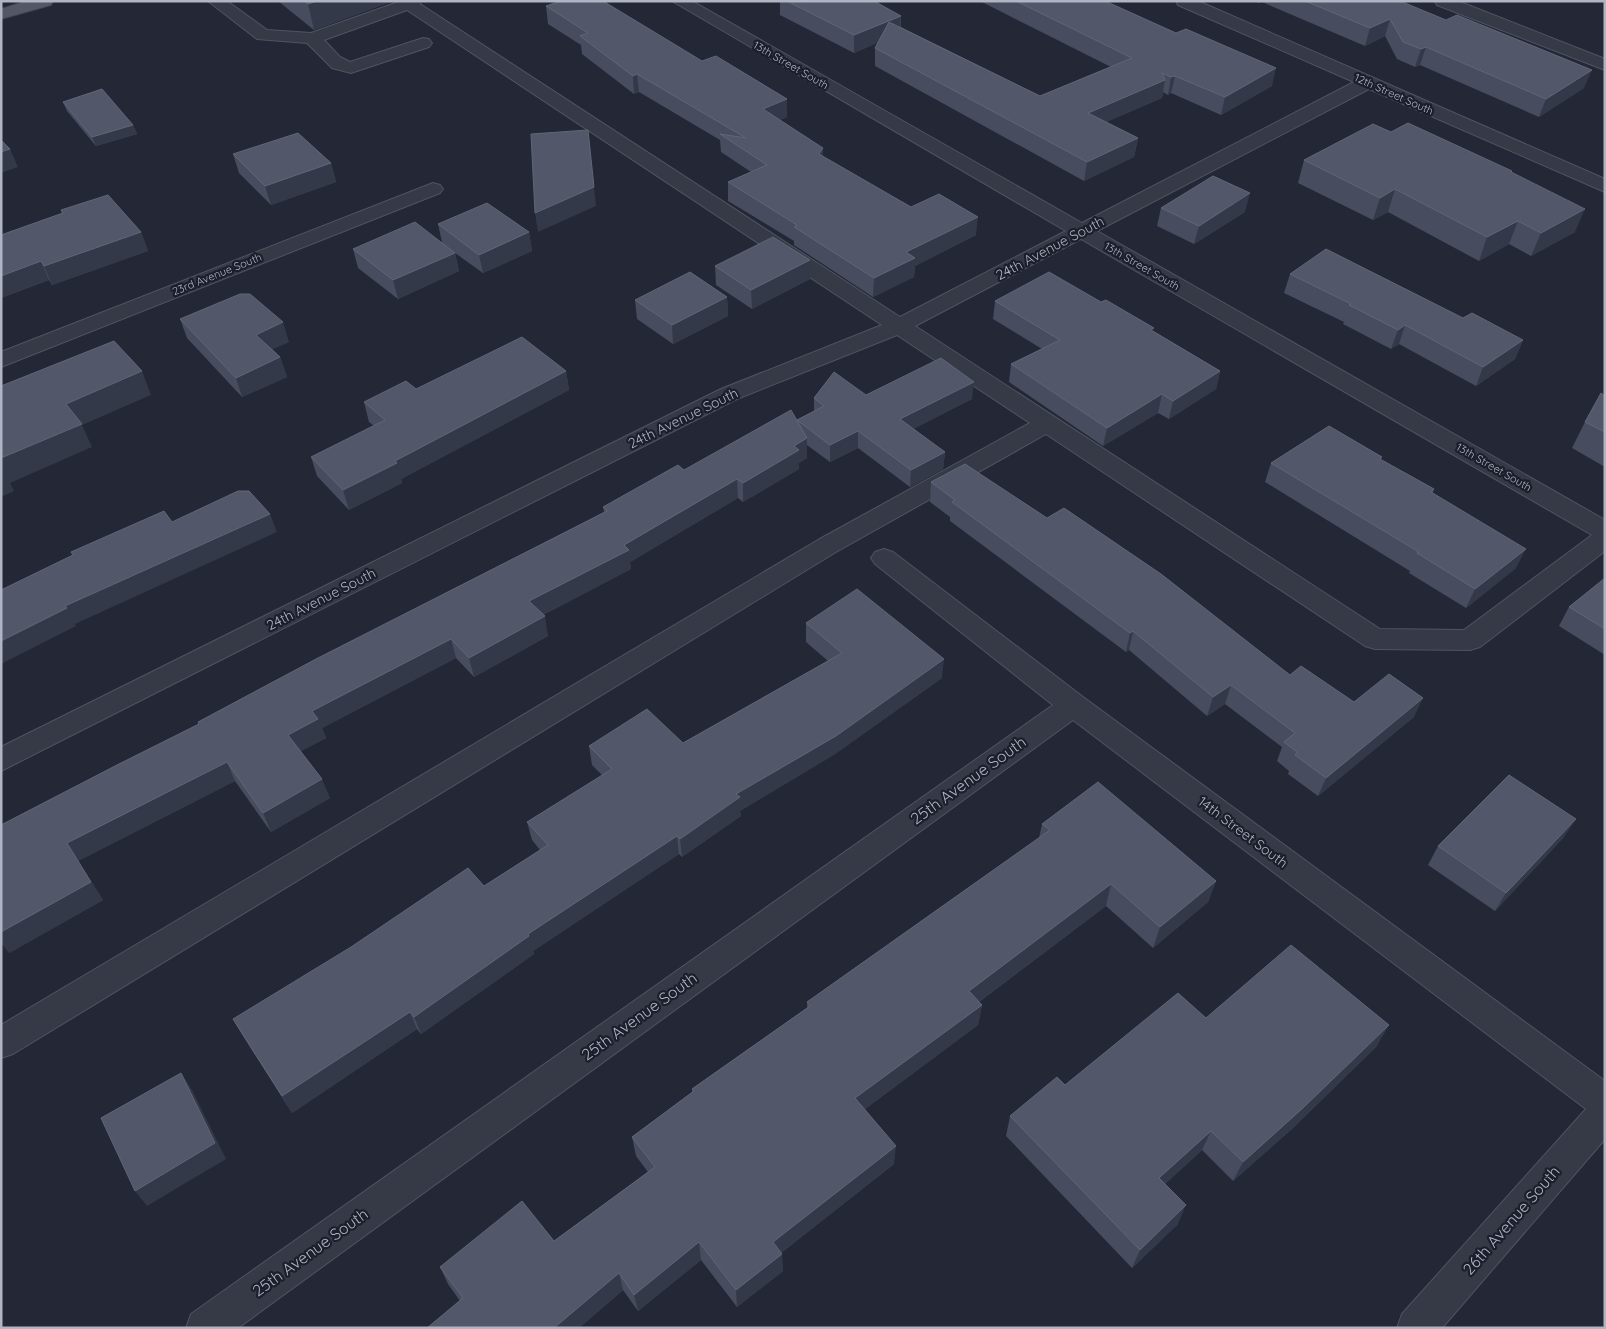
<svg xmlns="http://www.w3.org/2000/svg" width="1606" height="1329" font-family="Quicksand,sans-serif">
<rect width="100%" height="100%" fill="#232736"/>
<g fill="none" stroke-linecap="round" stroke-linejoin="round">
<g stroke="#505461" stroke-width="2">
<g id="minor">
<path d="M 208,1 L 227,1 L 267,30 L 311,33 L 401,1 L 421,1 L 420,4 L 900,317 L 1066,231 L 672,1 L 692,1 L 1082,223 L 1354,82 L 1178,5 L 1176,1 L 1198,1 L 1605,179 L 1605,192 L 1369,89 L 1097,231 L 1605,520 L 1605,551 L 1480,647 L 1470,650 L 1375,649 L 1365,646 L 1046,434 L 836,552 L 13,1054 L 1,1058 L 1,1025 L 818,540 L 1030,423 L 897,335 L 737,399 L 1,771 L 1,747 L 721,389 L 882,325 L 407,10 L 324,40 L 340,57 L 350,62 L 423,38 L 429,39 L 432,43 L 429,47 L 351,73 L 332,68 L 307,43 L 257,39 ZM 1081,239 L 1592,535 L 1464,630 L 1380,629 L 915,326 Z"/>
<polygon points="1435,1 1458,1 1605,59 1605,70 1437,5"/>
<polygon points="433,183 440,185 443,189 440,193 1,367 1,352"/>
<polygon points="884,549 893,552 1083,697 1605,1081 1605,1139 1442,1328 1397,1328 1402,1314 1586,1109 1073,720 238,1328 186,1328 191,1314 1053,705 875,564 871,558 875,552"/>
</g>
</g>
<g stroke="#3f4350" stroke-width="2">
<polygon id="major" points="26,1 53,1 51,5 1,19 1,9"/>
</g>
<use href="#minor" fill="#363a46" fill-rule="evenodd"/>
<use href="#major" fill="#545866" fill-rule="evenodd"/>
</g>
<g fill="#474d5e">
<polygon points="278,1 393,1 314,30"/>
<polygon points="780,1 874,1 901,16 901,27 1040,96 1111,67 980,1 1105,1 1272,86 1221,115 1171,93 1168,95 1163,92 1162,98 1106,122 1138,138 1134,157 1084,181 875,66 875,48 879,42 854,53 780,15"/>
<polygon points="1255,1 1400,1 1584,88 1539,117 1420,65 1415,67 1397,59 1385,36 1365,46 1262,2 1259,3"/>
<polygon points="546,6 787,117 780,120 823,157 911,207 976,235 915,266 914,277 873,297 794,245 794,241 728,201 728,182 751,172 721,152 720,140 639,92 634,94 582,54 581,45 548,24"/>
<polygon points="63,102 133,125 137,134 96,146 67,111"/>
<polygon points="1391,132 1512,171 1512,172 1575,232 1531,256 1509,244 1479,261 1388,212 1373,220 1298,183 1304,160"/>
<polygon points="233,154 331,163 336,182 271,205 239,173"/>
<polygon points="1161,208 1245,212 1194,244 1157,226"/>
<polygon points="61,210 141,232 148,251 52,285 49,280 1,298 1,235 62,214"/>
<polygon points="438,224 529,232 532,251 483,273 455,253 459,271 398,299 358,268 353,249 442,242"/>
<polygon points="715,266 810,279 752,309 716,285"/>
<polygon points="1290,274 1463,318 1523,340 1515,359 1476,386 1399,344 1391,349 1343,324 1344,322 1284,293"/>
<polygon points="727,297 728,316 673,344 637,319 635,300"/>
<polygon points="995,301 1153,331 1220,371 1216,389 1169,419 1158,413 1103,446 1009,382 1011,364 1042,349 993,319"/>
<polygon points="180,319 289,342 272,349 280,357 287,377 242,397 187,338"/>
<polygon points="566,371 569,390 401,479 402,483 349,510 317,476 311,457 374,426 369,422 364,402"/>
<polygon points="866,395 972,399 913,429 945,452 943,469 910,487 858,448 830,462 807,445 807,458 799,463 799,469 743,502 738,498 630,562 631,569 543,615 548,636 474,677 456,658 322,728 326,738 301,751 330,798 271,832 235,781 78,861 103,900 9,953 115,766 199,724 604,512 603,507 684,470 797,421 797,420 814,411 814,398"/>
<polygon points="1605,396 1605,467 1572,448 1585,422"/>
<polygon points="1381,460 1434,489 1433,493 1516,568 1466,608 1409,573 1410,571 1265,482 1271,463"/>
<polygon points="931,482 1047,518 1290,675 1354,702 1414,717 1318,796 1288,774 1289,771 1277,761 1282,747 1225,704 1207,716 1129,650 1126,652 950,521 950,517 930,502"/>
<polygon points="1605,578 1605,655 1559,626 1569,607"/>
<polygon points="806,623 942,678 835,754 740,811 741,816 682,857 679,854 533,951 534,954 421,1034 417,1029 292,1113 243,1036 233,1019 484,886 540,850 532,840 527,822 603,776 592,765 589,746 683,743 828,661 806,642"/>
<polygon points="1042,824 1216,881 1208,902 1153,948 1106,906 979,1002 982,1005 978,1025 865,1109 894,1164 781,1253 783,1271 737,1307 701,1260 638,1311 623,1290 579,1328 427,1328 460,1301 448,1284 440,1267 554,1241 648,1172 636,1156 632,1137 692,1092 692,1089 807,1008 807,1002 1039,838"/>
<polygon points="1564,837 1495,911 1428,865 1438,846"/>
<polygon points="1206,1018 1377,1046 1293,1128 1233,1181 1202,1150 1165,1184 1178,1224 1132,1268 1006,1136 1010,1116 1065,1085"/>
</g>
<g fill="#343949">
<polygon points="317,1 393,1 314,30 308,4"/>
<polygon points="901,16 900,33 854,53 854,35"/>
<polygon points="1390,19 1385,36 1365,46 1370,28"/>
<polygon points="1426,47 1420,65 1415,67 1421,49"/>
<polygon points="1276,68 1272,86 1221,115 1225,97"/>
<polygon points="1592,70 1584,88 1539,117 1546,99"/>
<polygon points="637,74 639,92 634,94 633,76"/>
<polygon points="1175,76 1171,93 1168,95 1171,77"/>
<polygon points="1165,80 1162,98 1085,131 1088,113"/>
<polygon points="787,99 787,117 764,127 763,109"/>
<polygon points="133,125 137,134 96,146 92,137"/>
<polygon points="588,130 596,206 538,232 535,213"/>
<polygon points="1138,138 1134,157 1084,181 1087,162"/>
<polygon points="823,148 823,166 819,154"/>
<polygon points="10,149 18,167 1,173 1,152"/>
<polygon points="331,163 336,182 271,205 265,186"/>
<polygon points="1395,189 1388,212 1373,220 1380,198"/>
<polygon points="1250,193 1245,212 1194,244 1199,226"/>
<polygon points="1585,209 1575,232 1531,256 1541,233"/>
<polygon points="978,217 976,235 915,266 914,277 873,297 874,278 906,252"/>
<polygon points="1518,221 1509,244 1479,261 1487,237"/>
<polygon points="141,232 148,251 52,285 44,266"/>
<polygon points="529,232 532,251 483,273 479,255"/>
<polygon points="455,253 459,271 398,299 393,280"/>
<polygon points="810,260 810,279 752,309 751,290"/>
<polygon points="41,261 49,280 1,298 1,276"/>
<polygon points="727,297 728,316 673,344 672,325"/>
<polygon points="283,322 289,342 262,354 256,335"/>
<polygon points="1405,325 1399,344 1391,349 1398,330"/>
<polygon points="1523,340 1515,359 1476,386 1483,367"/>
<polygon points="280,357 287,377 242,397 236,378"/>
<polygon points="142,371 151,395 82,425 92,447 10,483 14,491 1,497 1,458 66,404"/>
<polygon points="566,371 569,390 401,479 402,483 349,510 343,490 395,461"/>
<polygon points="1220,371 1216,389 1169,419 1173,401"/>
<polygon points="974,382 972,399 899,436 900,419"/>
<polygon points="1162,394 1158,413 1103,446 1107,428"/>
<polygon points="858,431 858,448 830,462 830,445"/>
<polygon points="807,438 807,458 799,463 799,469 743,502 743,483 794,446"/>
<polygon points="945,452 943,469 910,487 911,470"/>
<polygon points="737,479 738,498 630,562 631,569 533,620 529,601"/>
<polygon points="270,514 277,532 75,624 76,626 1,664 1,641 65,606"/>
<polygon points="1526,549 1516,568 1466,608 1475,589"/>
<polygon points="545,616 548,636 474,677 469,658"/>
<polygon points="1133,631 1129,650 1126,652 1130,633"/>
<polygon points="451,639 456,658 322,728 326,738 296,754 288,735 312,711"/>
<polygon points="944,659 942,678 835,754 740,811 741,816 682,857 680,839 736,794"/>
<polygon points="1231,685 1225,704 1207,716 1213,697"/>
<polygon points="1423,698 1414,717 1318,796 1326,778"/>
<polygon points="227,762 235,781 78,861 103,900 9,953 1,943 1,932 67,843"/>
<polygon points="322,779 330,798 271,832 263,813"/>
<polygon points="1576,819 1564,837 1495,911 1506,893"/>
<polygon points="677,836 679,854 533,951 534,954 421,1034 414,1017 528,934"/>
<polygon points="1216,881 1208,902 1153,948 1160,927"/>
<polygon points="1111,884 1106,906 965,1012 969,991"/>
<polygon points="982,1005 978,1025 854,1117 855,1098"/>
<polygon points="410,1012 417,1029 292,1113 282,1096"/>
<polygon points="1389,1025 1377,1046 1293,1128 1233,1181 1243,1162"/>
<polygon points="181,1073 192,1090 226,1159 147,1206 135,1191"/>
<polygon points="1211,1131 1202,1150 1151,1197 1159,1178"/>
<polygon points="896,1146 894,1164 773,1259 773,1242"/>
<polygon points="1186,1205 1178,1224 1132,1268 1140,1250"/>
<polygon points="699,1242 701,1260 638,1311 634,1295"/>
<polygon points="782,1254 783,1271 737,1307 736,1290"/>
<polygon points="619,1273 623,1290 579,1328 554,1328"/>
</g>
<g fill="#525869" stroke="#616677">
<polygon points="304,1 317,1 308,4"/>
<polygon points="561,1 603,1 702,61 716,56 787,99 763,109 823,148 819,154 911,207 939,194 978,217 906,252 915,258 874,278 794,227 797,225 728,182 767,165 720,134 746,138 637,74 633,76 580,36 588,33 546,6"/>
<polygon points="787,1 874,1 901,16 854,35"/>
<polygon points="1016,1 1105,1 1176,33 1186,29 1276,68 1225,97 1175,76 1171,77 1162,73 1165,80 1088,113 1138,138 1087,162 875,48 889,22 1040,96 1132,58"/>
<polygon points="1305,1 1400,1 1446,20 1457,15 1592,70 1546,99 1426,47 1421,49 1403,42 1390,19 1370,28"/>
<polygon points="102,89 133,125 92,137 63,102"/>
<polygon points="1408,123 1512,171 1511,172 1585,209 1541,233 1518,221 1487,237 1395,189 1380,198 1304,160 1373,124 1391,132"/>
<polygon points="588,130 594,187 535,213 531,134"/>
<polygon points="298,133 331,163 265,186 233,154"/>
<polygon points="1,140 10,149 1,152"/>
<polygon points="1213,176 1250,193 1199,226 1161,208"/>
<polygon points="108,195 141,232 44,266 41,261 1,276 1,235 63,213 61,210"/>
<polygon points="487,203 529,232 479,255 438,224"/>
<polygon points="415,222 455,253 393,280 353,249"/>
<polygon points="773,237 810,260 751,290 715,266"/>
<polygon points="1326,249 1463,318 1472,313 1523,340 1483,367 1405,325 1398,330 1349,305 1351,304 1290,274"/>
<polygon points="690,272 727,297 672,325 635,300"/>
<polygon points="1049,272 1101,302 1106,300 1154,328 1151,330 1220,371 1173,401 1162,394 1107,428 1011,364 1060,340 995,301"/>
<polygon points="240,294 250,294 283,322 256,335 280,357 236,378 180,319"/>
<polygon points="522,337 566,371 395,461 397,463 343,490 311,457 385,420 364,402 406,381 416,389"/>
<polygon points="114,341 142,371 66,404 82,424 1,458 1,386"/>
<polygon points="941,358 974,382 900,419 945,452 911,470 858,431 830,445 797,420 824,406 814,398 834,372 866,395"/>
<polygon points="1601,393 1605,396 1605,432 1585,422"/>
<polygon points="791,410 807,438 794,446 799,450 743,483 737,479 624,545 629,550 529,601 545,616 469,658 451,639 312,711 318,719 288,735 322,779 263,813 227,762 67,843 91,882 1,932 1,825 115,766 199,724 198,722 316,659 607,511 603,507 678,465 684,470"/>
<polygon points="1329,426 1382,457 1380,459 1434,489 1431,492 1526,549 1475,589 1417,553 1419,552 1271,463"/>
<polygon points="965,464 1047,518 1064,508 1161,574 1290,675 1301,666 1354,702 1389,674 1423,698 1326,778 1295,755 1297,752 1284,742 1295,733 1231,685 1213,697 1133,631 1130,633 952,502 955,500 931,482"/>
<polygon points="238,491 249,491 270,514 65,606 67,608 1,641 1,590 73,555 71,552 164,511 172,522"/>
<polygon points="1605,578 1605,629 1569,607"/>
<polygon points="857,589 944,659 836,736 736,794 740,797 680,839 677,836 528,934 529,936 414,1017 410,1012 282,1096 233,1019 351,947 468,868 484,886 548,845 527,822 612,769 589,746 647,709 683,743 842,653 806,623"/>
<polygon points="1509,775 1576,819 1506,893 1438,846"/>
<polygon points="1098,782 1216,881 1160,927 1111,884 969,991 982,1005 855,1098 896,1146 773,1242 782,1254 736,1290 699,1242 634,1295 619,1273 554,1328 427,1328 463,1298 440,1267 522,1201 554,1241 655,1167 632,1137 694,1091 692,1089 810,1006 807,1002 1050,830 1042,824"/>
<polygon points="1291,945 1389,1025 1303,1108 1243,1162 1211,1131 1159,1178 1186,1205 1140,1250 1010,1116 1057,1077 1065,1085 1178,993 1206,1018"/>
<polygon points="181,1073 215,1143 135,1191 101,1118"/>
</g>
<g text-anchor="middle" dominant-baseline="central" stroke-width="4.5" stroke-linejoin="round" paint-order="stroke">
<g font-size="11" fill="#b0b4c3" stroke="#1b1f2b">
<text transform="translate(791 65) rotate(30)">13th Street South</text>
<text transform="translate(1394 94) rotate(24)">12th Street South</text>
<text transform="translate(1142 266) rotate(30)">13th Street South</text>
<text transform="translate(217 274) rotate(-22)">23rd Avenue South</text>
<text transform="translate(1494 467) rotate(30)">13th Street South</text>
</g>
<g font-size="14" fill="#b0b4c3" stroke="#1b1f2b">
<text transform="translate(1050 248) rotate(-28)">24th Avenue South</text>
<text transform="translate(683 418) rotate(-26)">24th Avenue South</text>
<text transform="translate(321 599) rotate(-27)">24th Avenue South</text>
<text transform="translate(1243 832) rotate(37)">14th Street South</text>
</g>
<g font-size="16" fill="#b0b4c3" stroke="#1b1f2b">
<text transform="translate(968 780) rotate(-36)">25th Avenue South</text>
<text transform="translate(639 1016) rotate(-36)">25th Avenue South</text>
<text transform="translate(1511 1220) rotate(-49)">26th Avenue South</text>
<text transform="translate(310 1252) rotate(-36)">25th Avenue South</text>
</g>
</g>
<rect width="1606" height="1329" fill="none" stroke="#b0b4c3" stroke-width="5"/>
</svg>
